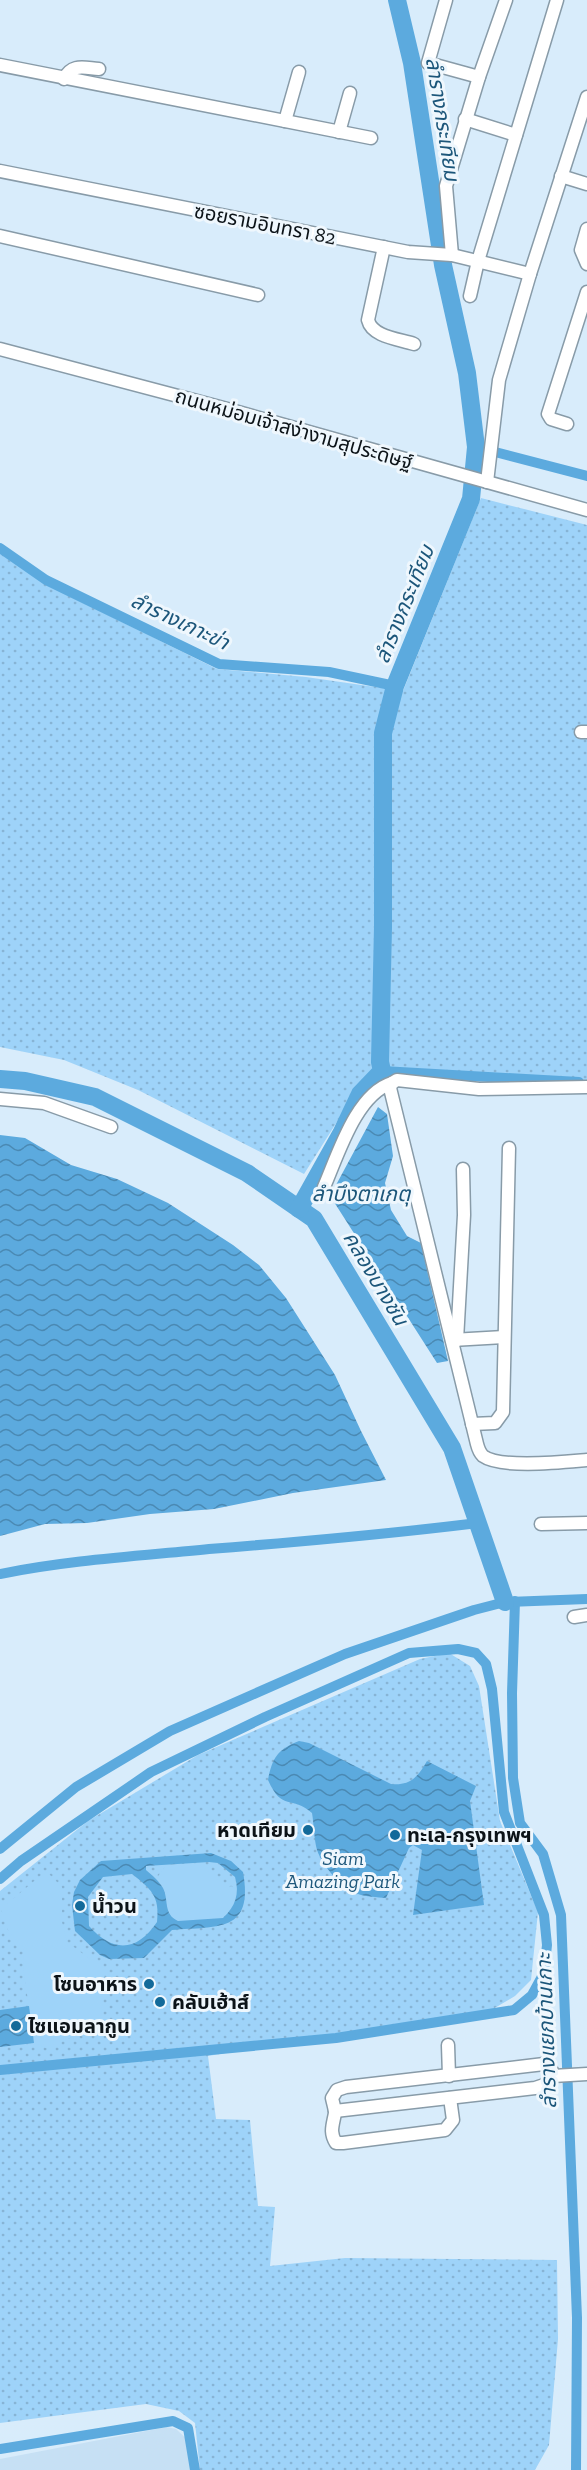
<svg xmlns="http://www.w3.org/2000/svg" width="587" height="2470" font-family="'Zilla Slab','Noto Sans Thai',serif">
<defs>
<pattern id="grass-dots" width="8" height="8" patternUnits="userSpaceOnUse" patternTransform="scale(1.5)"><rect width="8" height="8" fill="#9ed3f9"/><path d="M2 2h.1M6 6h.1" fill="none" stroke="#87b4d5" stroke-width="1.8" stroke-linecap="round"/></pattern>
<pattern id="water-waves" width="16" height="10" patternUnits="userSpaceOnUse" patternTransform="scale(1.5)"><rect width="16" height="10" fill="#5caade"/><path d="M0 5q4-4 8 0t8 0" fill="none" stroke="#4a89b3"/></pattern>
</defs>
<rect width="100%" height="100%" fill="#d8ecfb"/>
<polygon fill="#c6e0f4" points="167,2427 176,2429 194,2446 197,2470 0,2470 0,2459"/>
<g fill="url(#grass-dots)">
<polygon points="481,498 587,525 587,1084 459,1080 387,1072 359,1087 304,1174 138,1090 64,1060 0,1047 0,553 45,584 217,669 306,677 403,691"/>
<polygon points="449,1653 470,1666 479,1686 500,1821 538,1912 531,1980 515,1996 493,2009 208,2056 216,2119 250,2120 258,2206 275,2207 270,2266 345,2258 557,2260 558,2339 549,2445 535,2470 200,2470 195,2423 179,2411 146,2404 0,2423 0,1891 88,1821 198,1755 420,1659"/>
</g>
<g fill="#9ed3f9">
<polygon points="197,1863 228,1888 231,1886 238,1890 237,1898 223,1918 178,1921 169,1913 164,1889 156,1879 166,1865"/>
<polygon points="46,1871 62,1887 62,1922 67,1942 105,1970 100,2030 62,2040 46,2048 34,2043 23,1966 24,1950 8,1930 1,1909"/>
</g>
<g fill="url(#water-waves)" fill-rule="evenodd">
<polygon points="378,1107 387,1114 393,1156 385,1183 391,1210 407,1236 421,1243 448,1361 437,1363 334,1202 336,1185"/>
<polygon points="0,1135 25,1138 71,1165 117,1179 168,1203 233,1245 259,1265 286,1298 335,1375 361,1431 386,1480 293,1493 214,1509 150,1514 87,1523 45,1524 0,1536"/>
<path d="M 299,1741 L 309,1743 L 391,1784 C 410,1786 418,1777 427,1761 L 476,1786 L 470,1801 L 484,1905 L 413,1915 L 422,1850 L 413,1845 L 409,1848 L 386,1898 C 377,1897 366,1897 358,1894 C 341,1887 323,1867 317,1850 C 314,1839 314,1825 312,1813 C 292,1795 282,1812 268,1780 C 272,1758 278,1749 299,1741 Z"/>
<path d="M 211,1853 L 231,1861 L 243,1872 C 254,1933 218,1926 172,1930 L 144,1958 L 109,1959 L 100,1955 L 75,1931 L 72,1905 L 74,1892 L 80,1880 L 101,1861 ZM 209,1862 L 218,1863 L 235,1877 C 240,1894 235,1907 223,1918 L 178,1921 C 163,1914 169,1900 163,1888 C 159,1881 152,1875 146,1870 L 146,1866 ZM 132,1874 C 151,1889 160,1896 157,1922 C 137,1952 113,1953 89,1926 L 88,1897 L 103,1877 Z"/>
<polygon points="29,2006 34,2043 0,2047 0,2010"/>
</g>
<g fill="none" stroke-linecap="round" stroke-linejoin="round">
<g stroke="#5caade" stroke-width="10">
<polyline points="476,447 587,476"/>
<polyline points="0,548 46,580 219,664 329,672 395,686"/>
<polyline points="382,1071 579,1082"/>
<path d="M 0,1574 C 69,1560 139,1556 209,1549 C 299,1542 388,1534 478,1523"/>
<polyline points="515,1601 512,1693 513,1778 520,1823 543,1854 561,1915 577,2318 576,2470"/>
<polyline points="0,1849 76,1787 170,1731 345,1654 474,1610 505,1602 587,1599"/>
<polyline points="0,1879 21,1861 151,1772 265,1717 409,1653 458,1649 476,1653 486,1664 492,1689 504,1812 544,1915 547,1945 544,1973 532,1995 514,2010 336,2038 0,2070"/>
<polyline points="0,2449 173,2421 188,2428 195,2470"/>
</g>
<g stroke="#5caade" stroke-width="18">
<polyline points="0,1079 25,1081 95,1097 247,1173 314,1219 452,1448 505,1602"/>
<polyline points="299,1209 341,1134 360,1094 382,1071 380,1062 383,927 383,733 395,686 471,499 476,447 467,373 443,265 412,63 397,0"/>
</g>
<g stroke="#889ba8" stroke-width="15">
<g id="minor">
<polyline points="446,0 428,63 479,77"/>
<polyline points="0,65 371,138"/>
<path d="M 64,79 C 72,63 84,68 99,69"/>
<polyline points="465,119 516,135"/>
<polyline points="285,121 299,72"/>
<polyline points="339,132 350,93"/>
<polyline points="0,171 408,252 452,255 530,274"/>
<polyline points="561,176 587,184"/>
<polyline points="587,229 581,250 587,264"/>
<polyline points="0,236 258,295"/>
<path d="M 384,247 L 368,320 C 372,337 399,339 414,344"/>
<polyline points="452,255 446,186 479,77 506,0"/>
<polyline points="470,296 478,261 557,0"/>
<polyline points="0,349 231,410 587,510"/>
<polyline points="567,424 551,419 548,414 587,292"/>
<polyline points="487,482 499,380 530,274 587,97"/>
<polyline points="581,732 587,732"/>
<path d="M 587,1087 L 479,1089 L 397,1080 L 392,1083 L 390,1088 L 477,1444 C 478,1448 480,1453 483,1456 C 501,1469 564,1462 587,1460"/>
<polyline points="0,1099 44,1103 111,1127"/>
<path d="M 324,1187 C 338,1155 356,1094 392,1083"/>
<polyline points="452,1340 504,1337"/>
<polyline points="457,1340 464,1215 463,1169"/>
<polyline points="472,1424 495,1423 503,1412 509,1148"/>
<polyline points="541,1524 587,1523"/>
<polyline points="574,1617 587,1615"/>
<polyline points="448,2045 449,2076"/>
<path d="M 450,2098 L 453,2120 L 445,2130 L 343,2143 L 336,2143 C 329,2132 333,2125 335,2113 C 335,2109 333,2103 332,2098 L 337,2090 L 346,2087 L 544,2064 L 552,2071 L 553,2076"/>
<polyline points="335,2111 535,2088 544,2085 553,2076 587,2074"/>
</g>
</g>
<use href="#minor" stroke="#fff" stroke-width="12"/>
</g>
<g fill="#136a9a" stroke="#eff7fd" stroke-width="2">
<circle cx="308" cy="1830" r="6"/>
<circle cx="395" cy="1835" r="6"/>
<circle cx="80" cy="1906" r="6"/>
<circle cx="149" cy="1984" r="6"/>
<circle cx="160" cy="2002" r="6"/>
<circle cx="16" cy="2026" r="6"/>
</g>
<g text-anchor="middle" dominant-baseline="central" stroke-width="6" stroke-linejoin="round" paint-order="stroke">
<g font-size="20" fill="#0c1318" stroke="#eff7fd">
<text transform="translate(265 224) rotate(11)">ซอยรามอินทรา 82</text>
<text transform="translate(294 429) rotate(16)">ถนนหม่อมเจ้าสง่างามสุประดิษฐ์</text>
</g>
<g font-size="20" font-weight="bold" fill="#0c1318" stroke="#eff7fd" text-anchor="start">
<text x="296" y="1830" text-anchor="end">หาดเทียม</text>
<text x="407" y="1835">ทะเล-กรุงเทพฯ</text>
<text x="92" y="1906">น้ำวน</text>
<text x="137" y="1984" text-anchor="end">โซนอาหาร</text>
<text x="172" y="2002">คลับเฮ้าส์</text>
<text x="28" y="2026">ไซแอมลากูน</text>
</g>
<g font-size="20" font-style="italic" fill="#1e587c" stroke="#eff7fd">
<text x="343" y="1858">Siam<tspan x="343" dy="23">Amazing Park</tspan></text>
</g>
<g font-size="21" font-style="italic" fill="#1c567a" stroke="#eff7fd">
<text transform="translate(443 119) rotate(81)">ลำรางกระเทียม</text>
<text transform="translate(404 604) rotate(-68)">ลำรางกระเทียม</text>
<text transform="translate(180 621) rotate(25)">ลำรางเกาะข่า</text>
<text x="361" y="1193">ลำบึงตาเกตุ</text>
<text transform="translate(376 1278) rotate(59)">คลองบางชัน</text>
<text transform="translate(546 2031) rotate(-92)">ลำรางแยกบ้านเกาะ</text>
</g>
</g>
</svg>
